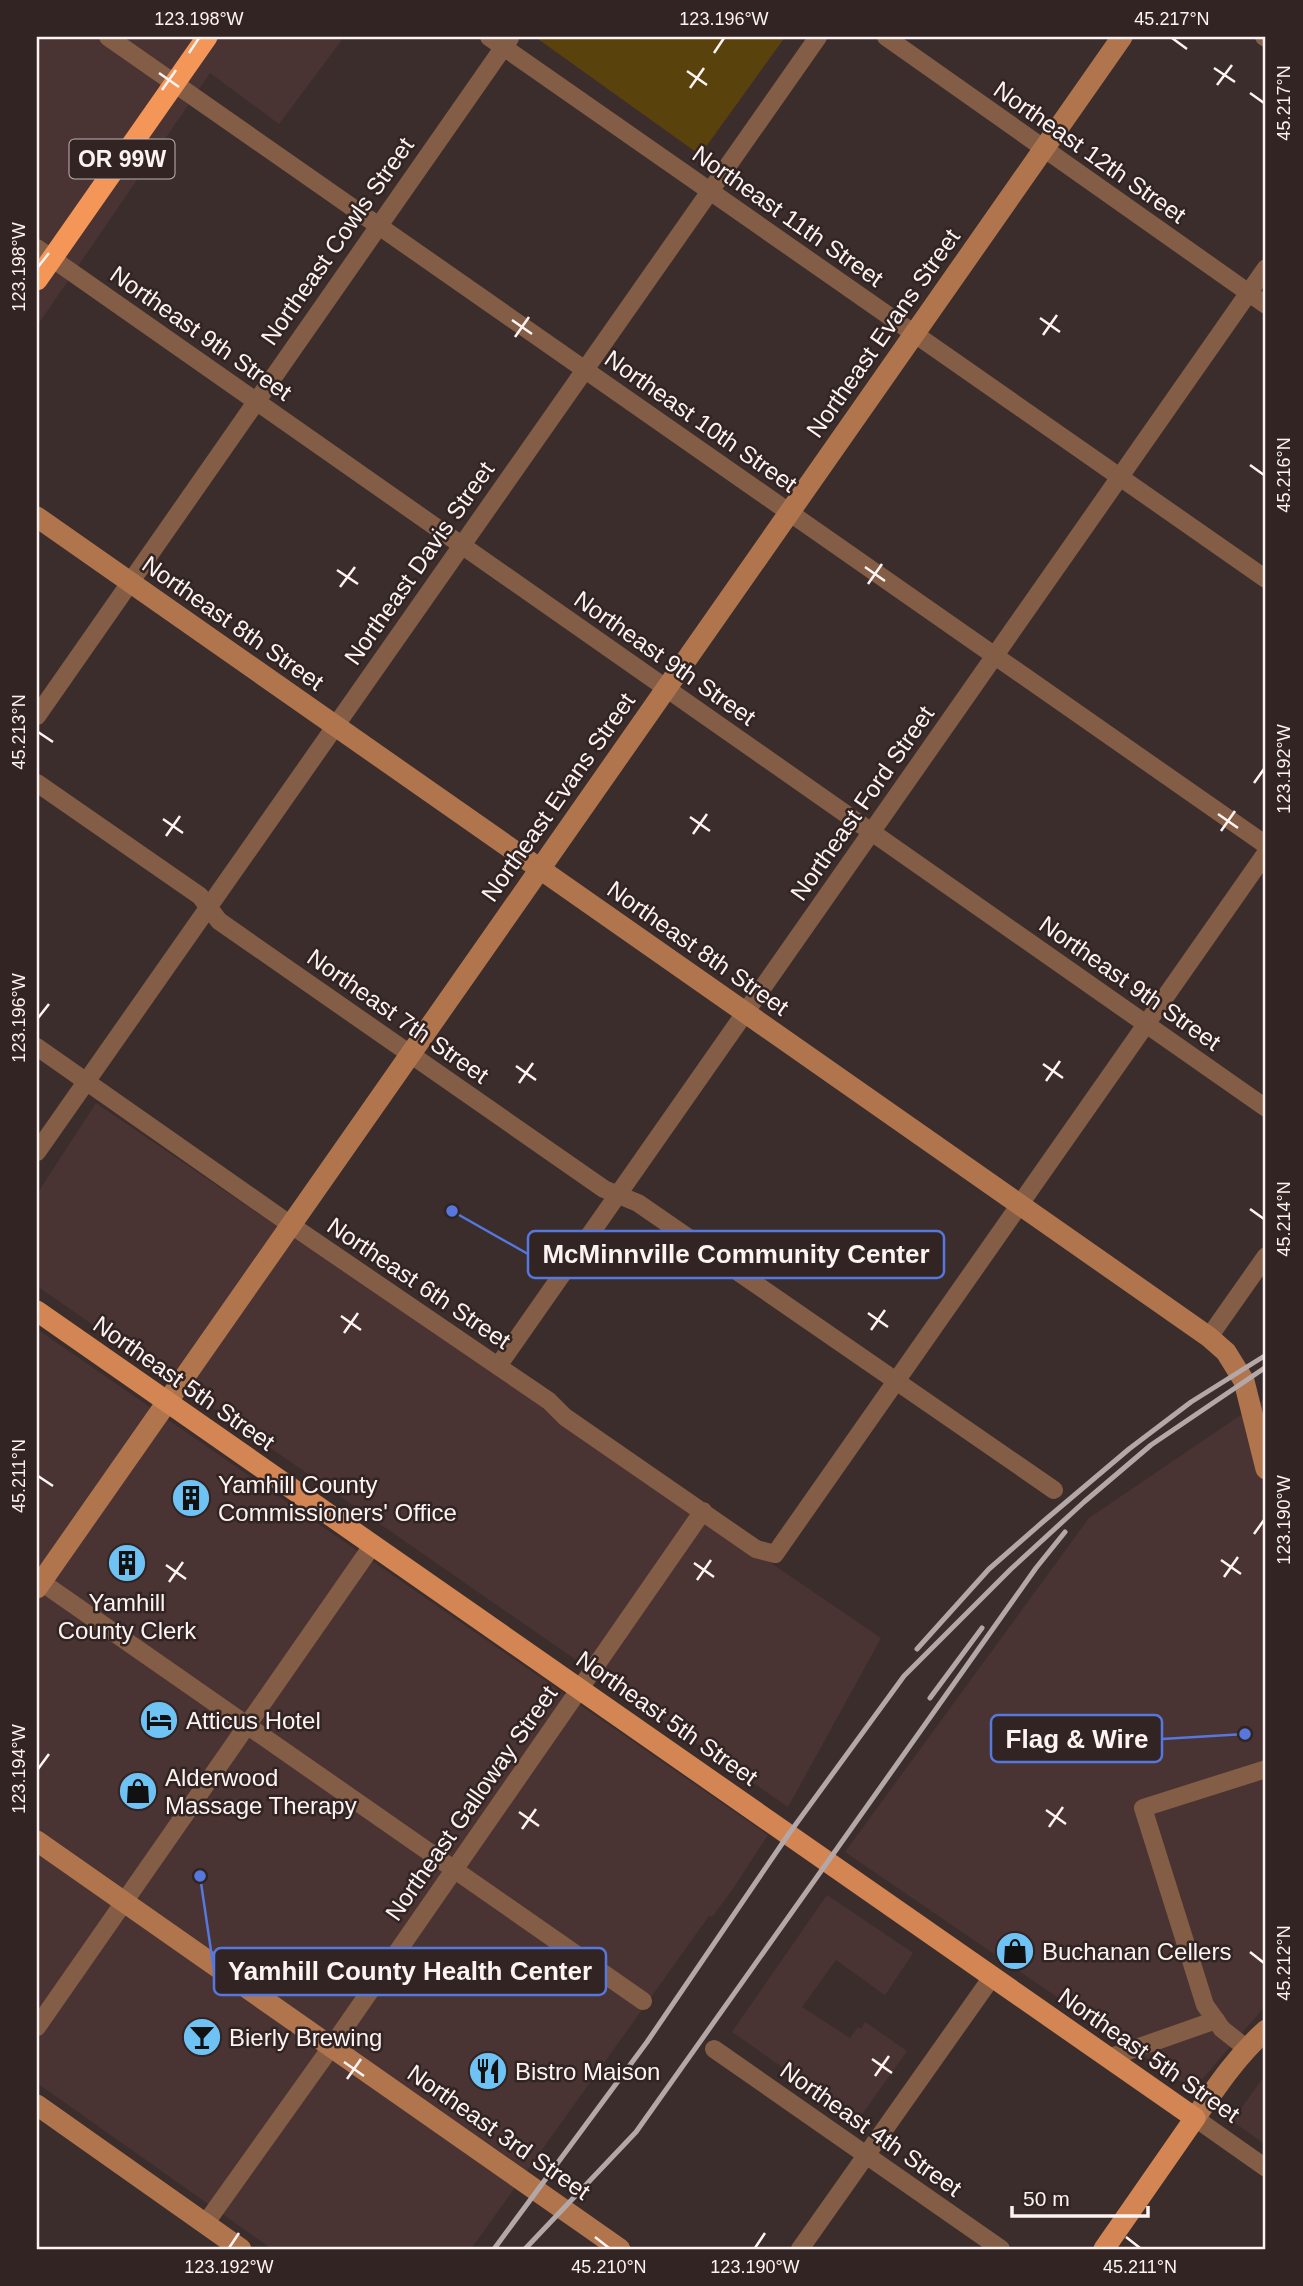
<svg xmlns="http://www.w3.org/2000/svg" width="1303" height="2286" font-family="Helvetica,sans-serif">
<rect width="100%" height="100%" fill="#3b2d2c"/>
<g fill="#493433">
<polygon points="37,37 344,37 279,124 210,73 37,326"/>
<polygon points="96,1103 881,1638 788,1807 37,1286 37,1194"/>
<polygon points="37,1329 768,1835 732,1890 712,1917 709,1916 471,2249 272,2249 37,2083"/>
<polygon points="1266,1398 1266,2005 1193,2090 845,1852 1089,1518"/>
<polygon points="827,1895 913,1953 885,1995 836,1960 802,2007 850,2038 858,2027 861,2029 865,2022 907,2051 858,2120 732,2032"/>
<polygon points="1266,2074 1266,2145 1232,2121"/>
</g>
<polygon fill="#5a420d" points="539,37 785,37 700,155 538,39"/>
<g fill="none" stroke-linecap="round" stroke-linejoin="round">
<g stroke="#835d45" stroke-width="18">
<polyline points="108,37 1266,845"/>
<polyline points="489,37 1266,579"/>
<polyline points="886,37 1266,305"/>
<polyline points="1264,37 1266,38"/>
<polyline points="37,248 1266,1108"/>
<polyline points="37,716 510,38"/>
<polyline points="37,783 200,896 219,921 604,1189 638,1203 1054,1490"/>
<polyline points="37,1047 291,1225 549,1401 565,1417 756,1549 775,1554 1266,853"/>
<polyline points="37,1152 818,37"/>
<polyline points="1209,1337 1266,1256"/>
<polyline points="498,1366 1266,268"/>
<polyline points="37,1579 643,2001"/>
<polyline points="37,2027 372,1546"/>
<polyline points="1246,2048 1222,2029 1205,2005 1143,1808 1266,1769"/>
<polyline points="714,2049 1001,2249"/>
<polyline points="1108,2058 1216,2020"/>
<polyline points="1195,2118 1266,2168"/>
<polyline points="205,2224 332,2046 703,1511"/>
<polyline points="800,2249 992,1977"/>
</g>
<g stroke="#b1754e" stroke-width="21">
<polyline points="37,517 1209,1337 1226,1352 1244,1381 1266,1469"/>
<polyline points="37,1588 1122,37"/>
<polyline points="37,1841 620,2249"/>
<polyline points="37,2105 241,2249"/>
<path d="M 1195,2118 C 1217,2086 1237,2056 1266,2030"/>
</g>
<polyline stroke="#d38653" stroke-width="21" points="37,1311 1195,2118 1104,2249"/>
<polyline stroke="#f39657" stroke-width="21" points="37,280 207,37"/>
<g stroke="#b3a8a7" stroke-width="5">
<polyline points="917,1649 989,1569 1045,1520 1129,1449 1191,1402 1266,1355"/>
<polyline points="930,1698 982,1628"/>
<polyline points="494,2249 647,2042 788,1835 904,1676 1011,1569 1084,1502 1151,1445 1266,1367"/>
<polyline points="525,2249 636,2132 1036,1568 1065,1532"/>
</g>
</g>
<path fill="none" stroke="#fcf3f2" stroke-width="2.5" d="M 1172,38 L 1187,49M 189,53 L 199,38M 714,53 L 724,38M 1214,68 L 1235,82M 687,71 L 707,85M 159,73 L 179,87M 1217,85 L 1232,65M 690,88 L 704,68M 162,90 L 176,70M 1250,93 L 1264,103M 38,267 L 49,253M 1040,318 L 1060,332M 512,320 L 532,334M 1043,335 L 1057,315M 515,337 L 529,317M 1250,465 L 1264,475M 865,567 L 885,581M 337,570 L 358,584M 868,584 L 882,564M 340,587 L 355,567M 38,732 L 53,742M 1254,783 L 1264,769M 1218,814 L 1238,828M 690,817 L 710,831M 163,819 L 183,833M 1221,831 L 1235,811M 693,834 L 707,814M 166,836 L 180,816M 38,1018 L 49,1004M 1043,1064 L 1063,1078M 516,1066 L 536,1080M 1046,1081 L 1060,1061M 519,1083 L 533,1063M 1250,1209 L 1264,1219M 868,1313 L 888,1327M 341,1316 L 361,1330M 871,1330 L 885,1310M 344,1333 L 358,1313M 38,1476 L 53,1486M 1254,1534 L 1264,1520M 1221,1560 L 1241,1574M 694,1563 L 714,1577M 166,1565 L 186,1579M 1224,1577 L 1238,1557M 697,1580 L 711,1560M 169,1582 L 183,1562M 38,1769 L 49,1754M 1046,1810 L 1066,1824M 519,1812 L 539,1826M 1049,1827 L 1063,1807M 522,1829 L 536,1809M 1250,1952 L 1264,1963M 872,2059 L 892,2073M 344,2062 L 364,2076M 875,2076 L 889,2056M 347,2079 L 361,2059M 595,2237 L 609,2248M 1126,2237 L 1140,2248M 229,2248 L 239,2233M 755,2248 L 765,2233"/>
<defs>
<g id="building-disc" transform="scale(2.0125)"><circle r="9.5" fill="#6fc2f4" stroke="#312422"/><path d="M-4-6H4V6H1V3H-1V6H-4ZM-2.5-4.3h1.7v1.8h-1.7ZM.8-4.3h1.7v1.8H.8ZM-2.5-1h1.7V.8h-1.7ZM.8-1h1.7V.8H.8Z" fill="#111"/></g>
<g id="hotel-disc" transform="scale(2.0125)"><circle r="9.5" fill="#6fc2f4" stroke="#312422"/><path d="M-6-4.5h1.5V1H6V5H4.5V3h-9V5H-6ZM-4 0a1.8 1.8 0 1 1 3.6 0ZM.5 0V-2.5h3Q6-2.5 6 0Z" fill="#111"/></g>
<g id="shop-disc" transform="scale(2.0125)"><circle r="9.5" fill="#6fc2f4" stroke="#312422"/><path d="M-5-2.5h2.3a2.7 3.5 0 0 1 5.4 0H5L5.5 6h-11ZM-1.5-2.5h3a1.5 2.3 0 0 0-3 0Z" fill="#111"/></g>
<g id="bar-disc" transform="scale(2.0125)"><circle r="9.5" fill="#6fc2f4" stroke="#312422"/><path d="M-6-5H6L.8 .8V4.5H3.5V6h-7V4.5H-.8V.8Z" fill="#111"/></g>
<g id="restaurant-disc" transform="scale(2.0125)"><circle r="9.5" fill="#6fc2f4" stroke="#312422"/><path d="M-5-6h1v4h1v-4h1v4h1v-4h1v5L-1.5 .5V6h-2V.5L-5-1ZM5-6V6H3V1.5H1.5Q1.5-4 5-6Z" fill="#111"/></g>
</defs>
<g fill-rule="evenodd">
<use href="#building-disc" x="191" y="1498"/>
<use href="#building-disc" x="127" y="1563"/>
<use href="#hotel-disc" x="159" y="1720"/>
<use href="#shop-disc" x="138" y="1791"/>
<use href="#shop-disc" x="1015" y="1951"/>
<use href="#bar-disc" x="202" y="2037"/>
<use href="#restaurant-disc" x="488" y="2071"/>
</g>
<g text-anchor="middle" dominant-baseline="central" stroke-width="5" stroke-linejoin="round" paint-order="stroke">
<rect fill="#312422" stroke="#bfb5b4" stroke-width="2" x="69.5" y="139.5" width="105" height="39" rx="5"/>
<g font-size="23" font-weight="bold" fill="#fcf3f2">
<text x="122" y="159">OR 99W</text>
</g>
<g font-size="24" fill="#fcf3f2" stroke="#312422">
<text transform="translate(1090 152) rotate(35)">Northeast 12th Street</text>
<text transform="translate(788 216) rotate(35)">Northeast 11th Street</text>
<text transform="translate(337 241) rotate(-55)">Northeast Cowls Street</text>
<text transform="translate(201 333) rotate(35)">Northeast 9th Street</text>
<text transform="translate(883 333) rotate(-55)">Northeast Evans Street</text>
<text transform="translate(701 421) rotate(35)">Northeast 10th Street</text>
<text transform="translate(419 563) rotate(-55)">Northeast Davis Street</text>
<text transform="translate(233 623) rotate(35)">Northeast 8th Street</text>
<text transform="translate(665 658) rotate(35)">Northeast 9th Street</text>
<text transform="translate(558 797) rotate(-55)">Northeast Evans Street</text>
<text transform="translate(862 803) rotate(-55)">Northeast Ford Street</text>
<text transform="translate(698 948) rotate(35)">Northeast 8th Street</text>
<text transform="translate(1130 983) rotate(35)">Northeast 9th Street</text>
<text transform="translate(398 1016) rotate(35)">Northeast 7th Street</text>
<text transform="translate(419 1283) rotate(34)">Northeast 6th Street</text>
<text transform="translate(184 1383) rotate(35)">Northeast 5th Street</text>
<text transform="translate(667 1718) rotate(35)">Northeast 5th Street</text>
<text transform="translate(471 1803) rotate(-55)">Northeast Galloway Street</text>
<text transform="translate(1149 2055) rotate(35)">Northeast 5th Street</text>
<text transform="translate(871 2129) rotate(35)">Northeast 4th Street</text>
<text transform="translate(499 2132) rotate(35)">Northeast 3rd Street</text>
</g>
<g font-size="24" fill="#fcf3f2" stroke="#312422" text-anchor="start">
<text x="218" y="1484">Yamhill County<tspan x="218" dy="28">Commissioners' Office</tspan></text>
<text x="127" y="1602" text-anchor="middle">Yamhill<tspan x="127" dy="28">County Clerk</tspan></text>
<text x="186" y="1720">Atticus Hotel</text>
<text x="165" y="1777">Alderwood<tspan x="165" dy="28">Massage Therapy</tspan></text>
<text x="1042" y="1951">Buchanan Cellers</text>
<text x="229" y="2037">Bierly Brewing</text>
<text x="515" y="2071">Bistro Maison</text>
</g>
</g>
<path fill="none" stroke="#5577de" stroke-width="2.5" d="M452 1211L528 1254M1245 1734L1162 1739M200 1876L214 1971"/>
<g fill="#5577de" stroke="#312422" stroke-width="2.5">
<circle cx="452" cy="1211" r="7"/>
<circle cx="1245" cy="1734" r="7"/>
<circle cx="200" cy="1876" r="7"/>
</g>
<g fill="#312422" stroke="#5577de" stroke-width="2.5">
<rect x="528" y="1231" width="416" height="47" rx="7"/>
<rect x="991" y="1715" width="171" height="47" rx="7"/>
<rect x="214" y="1948" width="392" height="47" rx="7"/>
</g>
<g font-size="26" text-anchor="middle" font-weight="bold" fill="#fcf3f2">
<text x="736" y="1263">McMinnville Community Center</text>
<text x="1077" y="1748">Flag &amp; Wire</text>
<text x="410" y="1980">Yamhill County Health Center</text>
</g>
<rect width="1303" height="2286" fill="none" stroke="#312422" stroke-width="77"/>
<path d="M1012 2206v10h136v-10" fill="none" stroke="#fcf3f2" stroke-width="3.5"/>
<text x="1023" y="2206" font-size="21" fill="#fcf3f2" stroke="#312422" stroke-width="5" paint-order="stroke">50 m</text>
<rect x="38" y="38" width="1226" height="2210" fill="none" stroke="#fcf3f2" stroke-width="2.5"/>
<g font-size="18" text-anchor="middle" fill="#fcf3f2">
<text x="199" y="25">123.198°W</text>
<text x="724" y="25">123.196°W</text>
<text x="1172" y="25">45.217°N</text>
<text transform="translate(1284 103) rotate(-90)" y="6">45.217°N</text>
<text transform="translate(19 267) rotate(-90)" y="6">123.198°W</text>
<text transform="translate(1284 475) rotate(-90)" y="6">45.216°N</text>
<text transform="translate(19 732) rotate(-90)" y="6">45.213°N</text>
<text transform="translate(1284 769) rotate(-90)" y="6">123.192°W</text>
<text transform="translate(19 1018) rotate(-90)" y="6">123.196°W</text>
<text transform="translate(1284 1219) rotate(-90)" y="6">45.214°N</text>
<text transform="translate(19 1476) rotate(-90)" y="6">45.211°N</text>
<text transform="translate(1284 1520) rotate(-90)" y="6">123.190°W</text>
<text transform="translate(19 1769) rotate(-90)" y="6">123.194°W</text>
<text transform="translate(1284 1963) rotate(-90)" y="6">45.212°N</text>
<text x="229" y="2273">123.192°W</text>
<text x="609" y="2273">45.210°N</text>
<text x="755" y="2273">123.190°W</text>
<text x="1140" y="2273">45.211°N</text>
</g>
</svg>
